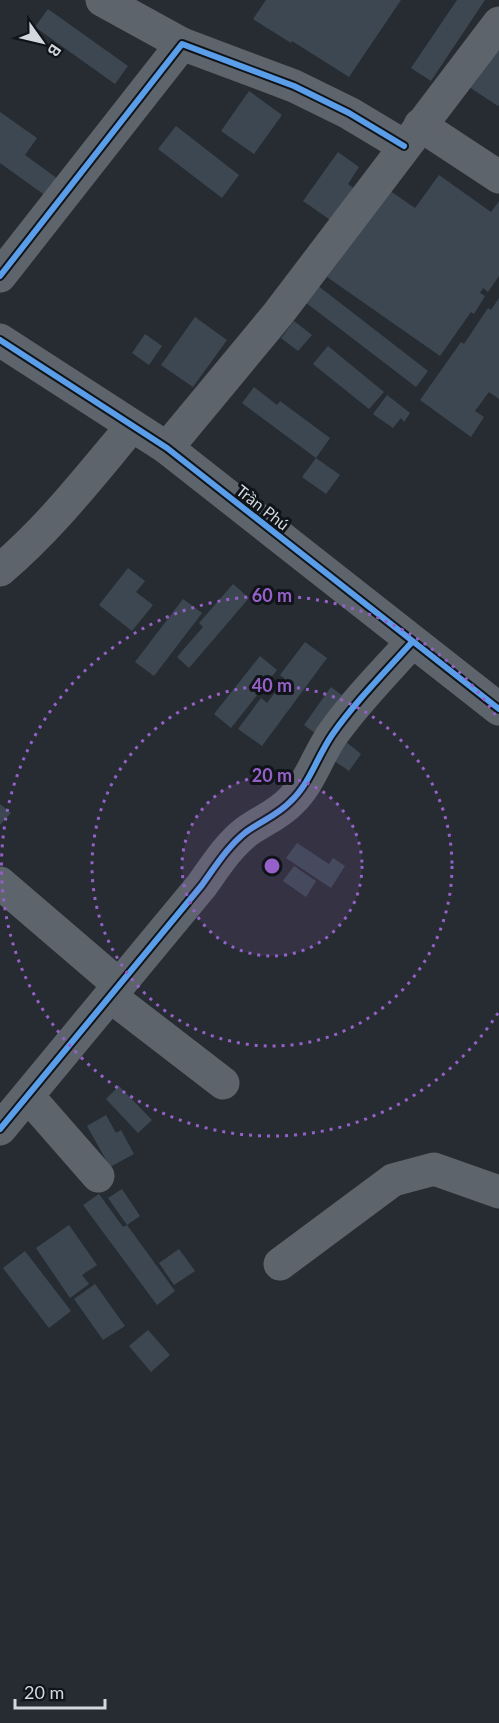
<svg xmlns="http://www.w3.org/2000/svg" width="499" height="1723" font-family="Lato,sans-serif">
<rect width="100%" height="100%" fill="#272c32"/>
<g fill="#3c4751">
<polygon points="266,0 401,0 349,77 292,41 291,43 253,19"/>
<polygon points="457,0 485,0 431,81 411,68"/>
<polygon points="48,9 128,66 115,84 35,27"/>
<polygon points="499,39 499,105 498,106 466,85"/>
<polygon points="249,91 282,115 254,154 221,131"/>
<polygon points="0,112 37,138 25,155 58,179 46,196 0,163"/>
<polygon points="176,126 239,175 222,198 158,149"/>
<polygon points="338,152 359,167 348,184 359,192 336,224 303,201"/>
<polygon points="439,175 491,212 499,201 499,276 488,292 483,288 480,293 485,296 474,314 471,312 440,356 327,277 389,190 415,208"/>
<polygon points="317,285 428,371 416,387 305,302"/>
<polygon points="499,298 499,399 489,392 475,411 484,417 471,437 420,400 461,342 464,344 488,308 491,310"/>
<polygon points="195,317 227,340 193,387 161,365"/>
<polygon points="294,321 312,335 298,351 281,338"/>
<polygon points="145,334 162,346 149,365 132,353"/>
<polygon points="328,346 384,392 369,409 313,364"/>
<polygon points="254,387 277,405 280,401 330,438 316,458 242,403"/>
<polygon points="387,395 410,413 404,422 401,418 393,428 373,414"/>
<polygon points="316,458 340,475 326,494 302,477"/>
<polygon points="128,568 145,581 136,592 153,605 132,631 99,605"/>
<polygon points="233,584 249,598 189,668 177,657 203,627 199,623"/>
<polygon points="183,599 202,613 154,676 135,662"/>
<polygon points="305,642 327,658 262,746 238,729 261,698 267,703 285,679 280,675"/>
<polygon points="260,656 277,670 231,728 214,714"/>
<polygon points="331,687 347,699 320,737 304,725"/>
<polygon points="346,742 361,754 349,771 333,760"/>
<polygon points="0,804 11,813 0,825"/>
<polygon points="297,843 329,864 333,858 345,866 331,888 286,858"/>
<polygon points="294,866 316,881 306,897 283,881"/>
<polygon points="119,1086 152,1120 138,1133 106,1099"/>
<polygon points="106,1115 116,1133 121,1130 134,1154 110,1167 87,1126"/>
<polygon points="122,1189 140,1216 127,1225 108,1198"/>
<polygon points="99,1194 123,1227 127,1225 175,1291 157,1305 83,1205"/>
<polygon points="69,1225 97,1265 82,1275 89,1284 70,1298 36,1248"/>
<polygon points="179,1249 195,1271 174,1285 159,1263"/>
<polygon points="25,1251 71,1311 49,1328 3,1268"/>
<polygon points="95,1284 125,1326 103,1340 74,1299"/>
<polygon points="148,1330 170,1355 151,1372 129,1346"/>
</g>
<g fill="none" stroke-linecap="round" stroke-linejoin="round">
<g stroke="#5e646b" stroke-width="33">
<polyline points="102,0 182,44"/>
<polyline points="420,125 499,177"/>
<polyline points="0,276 182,44 294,86 349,113 404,146"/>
<polyline points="0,340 167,448 499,709"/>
<polyline points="167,448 278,314 499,23"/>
<path d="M 0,570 C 50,528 90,476 132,426"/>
<polyline points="0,883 119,985"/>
<polyline points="110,996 223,1083"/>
<polyline points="28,1096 98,1176"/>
<path d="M 0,1129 L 202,885 C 215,867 228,846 246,832 C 261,821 278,815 291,801 C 310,783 317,757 332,735 C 355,702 385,672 412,642"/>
<polyline points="280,1264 393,1180 434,1169 499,1192"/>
</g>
<g stroke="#101418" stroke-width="10">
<g id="cycleway">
<polyline points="0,276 182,44 294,86 349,113 404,146"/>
<polyline points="0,340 167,448 499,709"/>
<path d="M 0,1129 L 202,885 C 215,867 228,846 246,832 C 261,821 278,815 291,801 C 310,783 317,757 332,735 C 355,702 385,672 412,642"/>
</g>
</g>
<use href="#cycleway" stroke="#5a9eea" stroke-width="6"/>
</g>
<circle cx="272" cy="866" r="90" fill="#9560c8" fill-opacity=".12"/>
<g fill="none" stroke="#9560c8" stroke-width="3" stroke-dasharray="3 6">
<circle cx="272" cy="866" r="90"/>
<circle cx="272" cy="866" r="180"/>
<path d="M498 1013A270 270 0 1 1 498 719"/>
</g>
<g text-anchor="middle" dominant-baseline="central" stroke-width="6" stroke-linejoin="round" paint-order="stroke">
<g font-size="16" fill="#d2d8de" stroke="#101418">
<text transform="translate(263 507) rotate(38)">Trần Phú</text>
</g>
</g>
<circle cx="272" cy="866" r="9" fill="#9560c8" stroke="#101418" stroke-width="3"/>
<g font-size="18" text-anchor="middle" font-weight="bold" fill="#9560c8" stroke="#101418" stroke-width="6" stroke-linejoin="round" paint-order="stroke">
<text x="272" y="602">60 m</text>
<text x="272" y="692">40 m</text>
<text x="272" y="782">20 m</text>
</g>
<g transform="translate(42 42) rotate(124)" stroke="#101418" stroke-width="4.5" paint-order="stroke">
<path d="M0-4.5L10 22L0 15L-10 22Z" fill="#d2d8de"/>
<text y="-9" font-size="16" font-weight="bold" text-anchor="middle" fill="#d2d8de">B</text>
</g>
<path d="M15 1699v9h90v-9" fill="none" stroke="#d2d8de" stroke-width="3"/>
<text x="24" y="1699" font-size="18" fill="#d2d8de" stroke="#101418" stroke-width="4.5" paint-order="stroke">20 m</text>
</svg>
